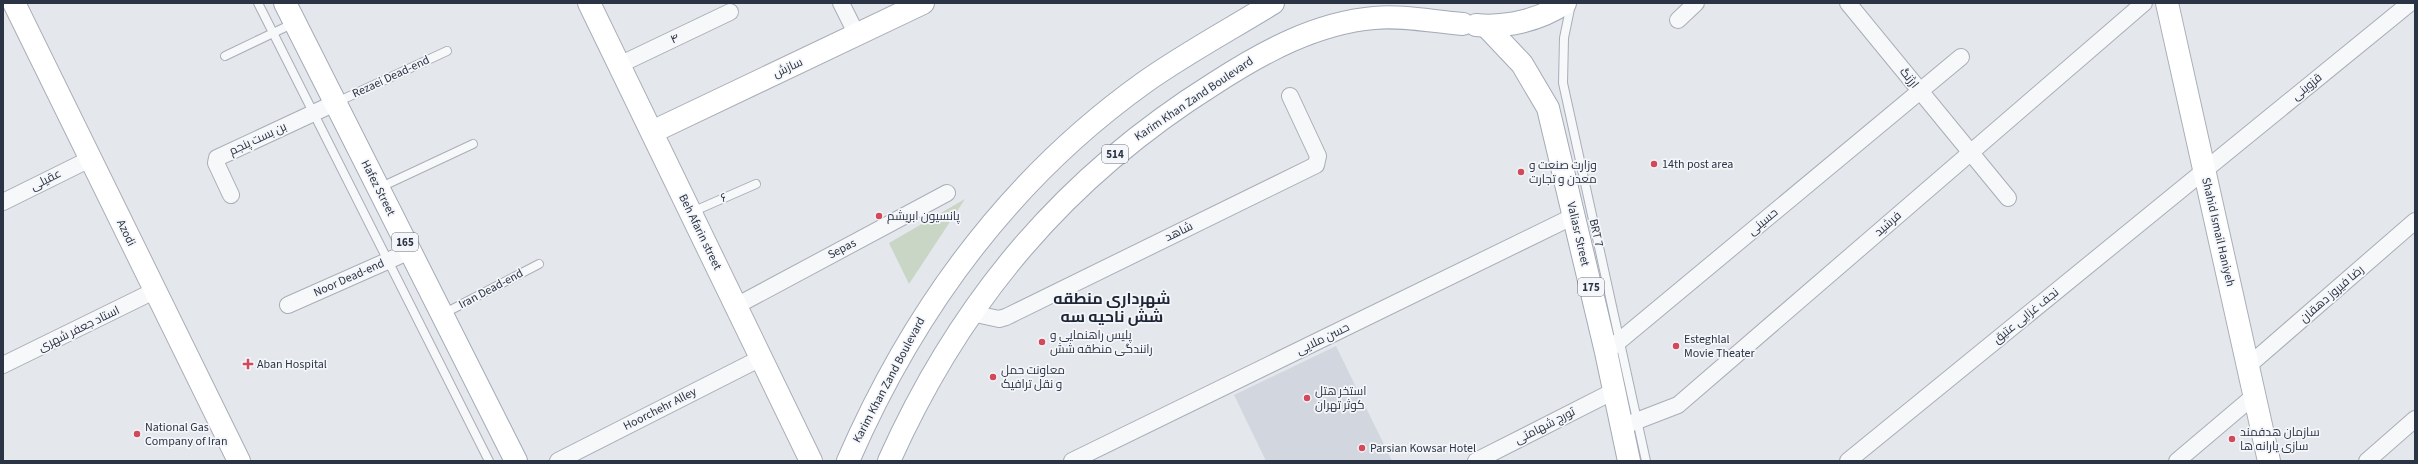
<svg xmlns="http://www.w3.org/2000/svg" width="2418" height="464" font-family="'Source Sans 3',Cairo,sans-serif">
<rect width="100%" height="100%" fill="#e4e7ec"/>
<polygon fill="#d2d6de" points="1336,346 1392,461 1266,461 1234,395"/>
<polygon fill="#c9d6c5" points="965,199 909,284 889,243"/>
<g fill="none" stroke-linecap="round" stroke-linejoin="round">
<g stroke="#a9aeb7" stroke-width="10">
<g id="lane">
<polyline points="258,3 489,461"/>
<polyline points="1571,4 1564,38 1563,83 1646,461"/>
<polyline points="225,56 294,23"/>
<polyline points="337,102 447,51"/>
<polyline points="379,188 473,144"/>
<polyline points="692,212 756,184"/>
<polyline points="443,314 539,264"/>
</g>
</g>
<g stroke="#a9aeb7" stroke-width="18">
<g id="street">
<polyline points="841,3 857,35"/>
<polyline points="1848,3 2008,198"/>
<polyline points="1678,20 1696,3"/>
<polyline points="619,65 730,12"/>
<polyline points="231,195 216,163 217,158 335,103"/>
<polyline points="3,202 90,159"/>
<polyline points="288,305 410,251"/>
<polyline points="736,306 947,193"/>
<polyline points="971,313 999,319 1006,317 1316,165 1318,156 1290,96"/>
<polyline points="1606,352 1961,57"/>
<polyline points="3,365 154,291"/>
<polyline points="2248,366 2415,221"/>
<polyline points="1621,427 1678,405 2144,3"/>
<polyline points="558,461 761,358"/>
<polyline points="1072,461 1574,216"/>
<polyline points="1476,461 1614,391"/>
<polyline points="1848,461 2410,3"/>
<polyline points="2177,461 2255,395"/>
<polyline points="2367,461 2415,419"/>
</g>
</g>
<g stroke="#a9aeb7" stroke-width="24">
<g id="secondary">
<polyline points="14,3 239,461"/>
<polyline points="589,3 811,461"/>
<polyline points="2167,3 2269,461"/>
<polyline points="652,132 923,3"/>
</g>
</g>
<g stroke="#a3abb8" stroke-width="24">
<g id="primary">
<polyline points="285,3 516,461"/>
<path d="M 1476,25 C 1506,28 1540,20 1565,3"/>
<polyline points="1486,26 1522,64 1548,108 1606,352 1629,461"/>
<path d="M 848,461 C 914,309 1009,179 1145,82 C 1186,53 1231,29 1273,3"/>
<path d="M 889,461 C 961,300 1065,177 1215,83 C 1263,52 1316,23 1374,18 C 1403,15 1434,22 1463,24"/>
</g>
</g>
<use href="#lane" stroke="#f7f8fa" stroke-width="8"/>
<use href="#street" stroke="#f7f8fa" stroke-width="16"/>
<use href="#secondary" stroke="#fff" stroke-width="22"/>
<use href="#primary" stroke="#fff" stroke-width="22"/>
</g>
<g fill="#d1495b" stroke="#f4f6f9" stroke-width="1.5">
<circle cx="1654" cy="164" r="4"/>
<circle cx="1521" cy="172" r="4"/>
<circle cx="879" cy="216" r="4"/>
<circle cx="1042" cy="342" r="4"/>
<circle cx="1676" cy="346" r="4"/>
<path d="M246 358h4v4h4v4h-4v4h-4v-4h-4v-4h4z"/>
<circle cx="993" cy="377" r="4"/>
<circle cx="1307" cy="398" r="4"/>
<circle cx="137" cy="434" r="4"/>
<circle cx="2232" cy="439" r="4"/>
<circle cx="1362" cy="448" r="4"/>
</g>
<g text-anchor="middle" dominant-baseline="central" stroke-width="3.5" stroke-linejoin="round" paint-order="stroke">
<g fill="#f4f6f9" stroke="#676e7b" stroke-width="1">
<rect x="1102" y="145" width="26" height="18" rx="3"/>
<rect x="392" y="233" width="26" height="18" rx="3"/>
<rect x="1578" y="278" width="26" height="18" rx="3"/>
</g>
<g font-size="11" font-weight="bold" fill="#2b3445">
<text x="1115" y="154">514</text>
<text x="405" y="242">165</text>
<text x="1591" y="287">175</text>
</g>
<g font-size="12" fill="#2b3445" stroke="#f4f6f9">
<text transform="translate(675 39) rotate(-25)">۴</text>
<text transform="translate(788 68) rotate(-25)">سازش</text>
<text transform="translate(391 77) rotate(-25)">Rezaei Dead-end</text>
<text transform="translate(1909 78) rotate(51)">ارژنگ</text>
<text transform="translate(2307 87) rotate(-39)">قزوینی</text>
<text transform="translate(1194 99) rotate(-34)">Karim Khan Zand Boulevard</text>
<text transform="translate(258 139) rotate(-25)">بن بست پنجم</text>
<text transform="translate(46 180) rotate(-27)">عقیلی</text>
<text transform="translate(378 188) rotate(63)">Hafez Street</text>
<text transform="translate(724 198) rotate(-24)">۶</text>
<text transform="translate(1763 222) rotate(-40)">حسینی</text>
<text transform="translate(1888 224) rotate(-41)">فرشید</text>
<text transform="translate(700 232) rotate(64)">Beh Afarin street</text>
<text transform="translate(1179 232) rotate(-26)">شاهد</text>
<text transform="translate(2218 232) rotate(77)">Shahid Ismail Haniyeh</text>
<text transform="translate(126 233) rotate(64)">Azodi</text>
<text transform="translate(1596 233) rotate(77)">BRT 7</text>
<text transform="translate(1578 234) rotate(77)">Valiasr Street</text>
<text transform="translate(842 249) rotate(-28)">Sepas</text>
<text transform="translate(349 278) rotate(-24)">Noor Dead-end</text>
<text transform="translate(491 289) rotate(-28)">Iran Dead-end</text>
<text transform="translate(2332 294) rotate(-41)">رضا فیروز دهقان</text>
<text transform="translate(2026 316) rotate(-39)">نجف غزایی عتیق</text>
<text transform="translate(79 329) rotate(-26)">استاد جعفر شهری</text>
<text transform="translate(1323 339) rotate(-26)">حسن ملایی</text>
<text transform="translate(889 380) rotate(-62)">Karim Khan Zand Boulevard</text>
<text transform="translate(660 409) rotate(-27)">Hoorchehr Alley</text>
<text transform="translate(1545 426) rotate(-27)">تورج شهامتی</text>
</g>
<g font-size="12" fill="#2b3445" stroke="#f4f6f9" text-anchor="start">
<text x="1662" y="164">14th post area</text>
<text x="1529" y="165">وزارت صنعت و<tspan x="1529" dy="14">معدن و تجارت</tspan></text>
<text x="887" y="216">پانسیون ابریشم</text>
<text x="1050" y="335">پلیس راهنمایی و<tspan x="1050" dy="14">رانندگی منطقه شش</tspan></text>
<text x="1684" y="339">Esteghlal<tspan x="1684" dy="14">Movie Theater</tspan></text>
<text x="257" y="364">Aban Hospital</text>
<text x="1001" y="370">معاونت حمل<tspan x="1001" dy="14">و نقل ترافیک</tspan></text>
<text x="1315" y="391">استخر هتل<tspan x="1315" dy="14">کوثر تهران</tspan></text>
<text x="145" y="427">National Gas<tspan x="145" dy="14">Company of Iran</tspan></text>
<text x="2240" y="432">سازمان هدفمند<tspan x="2240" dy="14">سازی یارانه ها</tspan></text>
<text x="1370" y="448">Parsian Kowsar Hotel</text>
</g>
<g font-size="16" font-weight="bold" fill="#1d2536" stroke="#f4f6f9">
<text x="1112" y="299">شهرداری منطقه<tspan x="1112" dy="18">شش ناحیه سه</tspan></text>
</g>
</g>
<rect width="2418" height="464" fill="none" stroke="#2b3445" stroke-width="8"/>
</svg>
